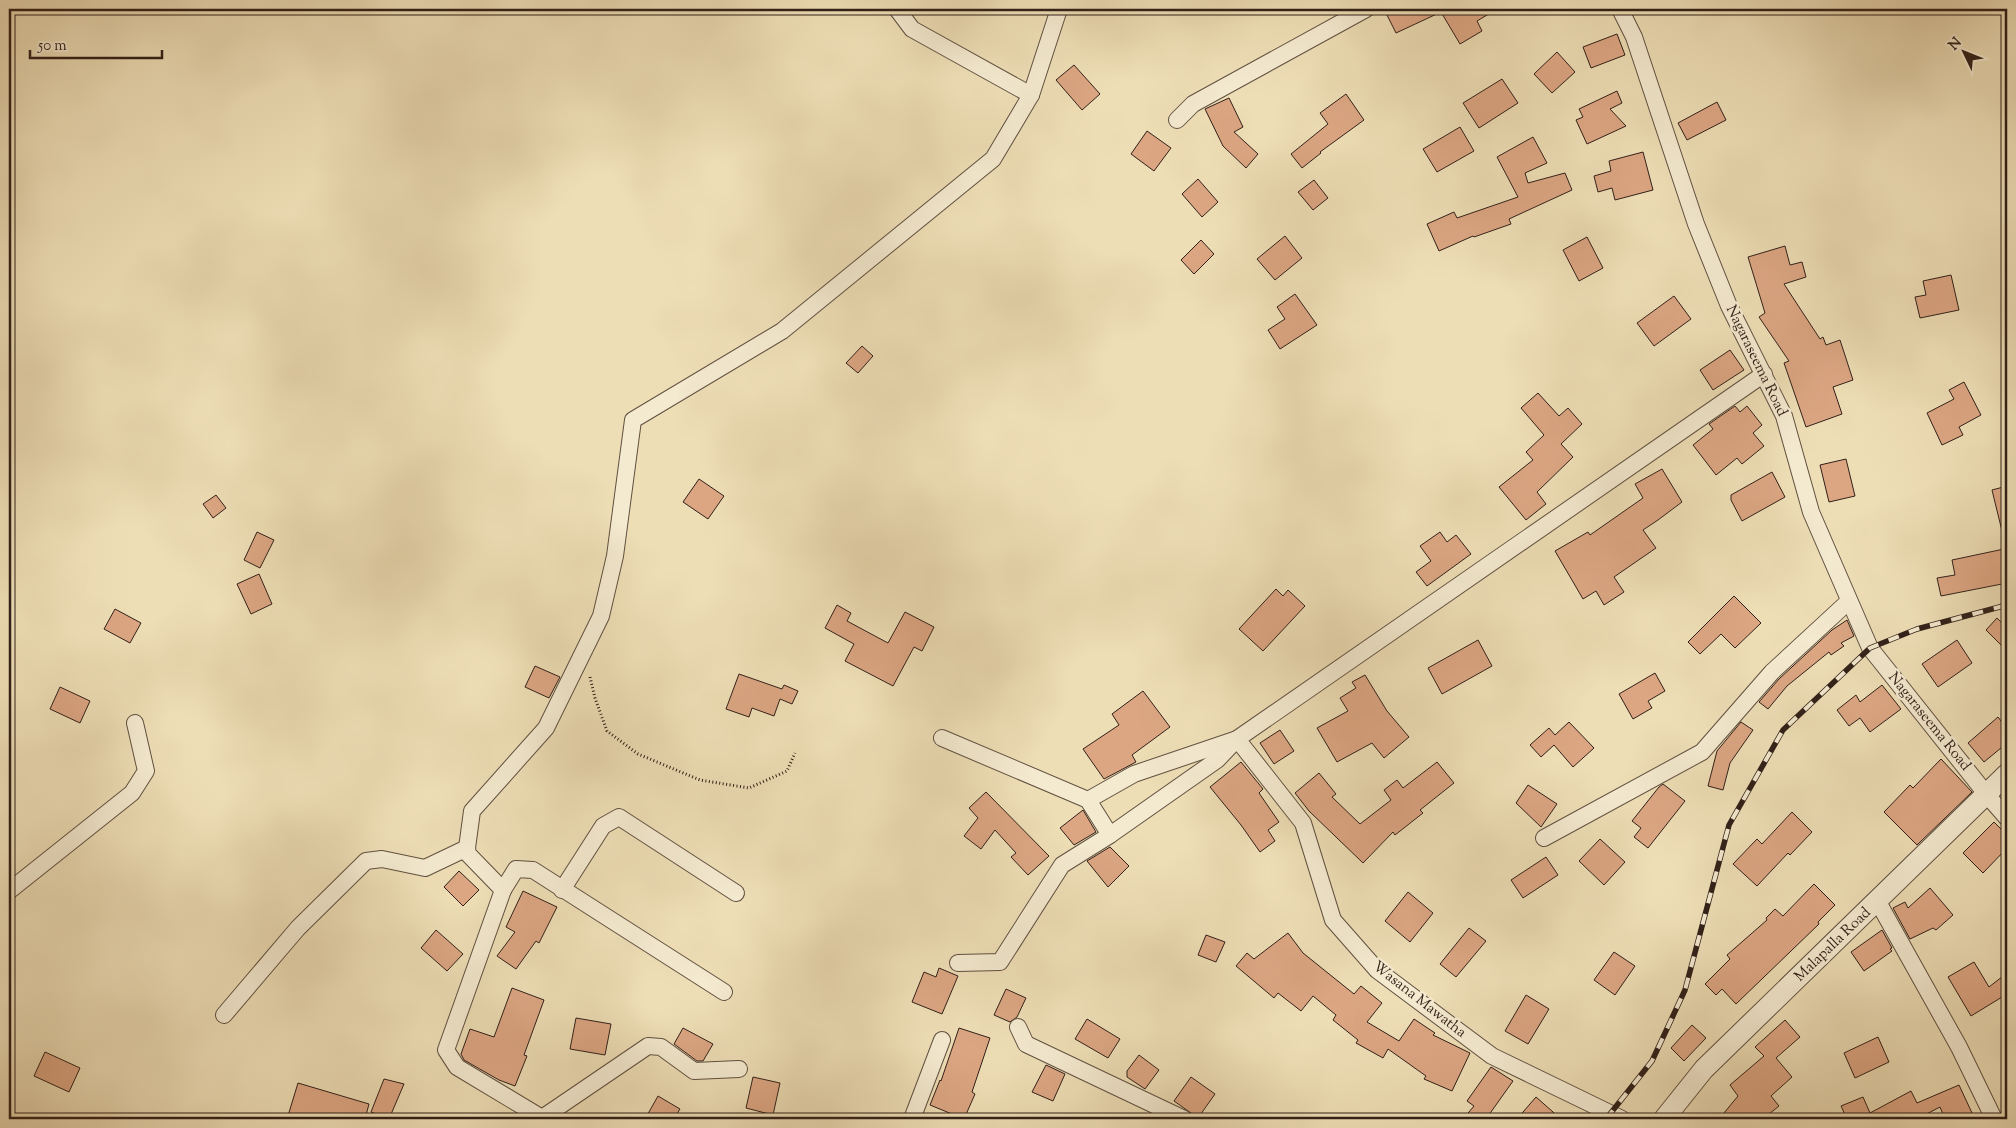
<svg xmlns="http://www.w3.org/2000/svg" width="2016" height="1128" font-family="'Sorts Mill Goudy',serif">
<rect width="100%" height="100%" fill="#eedeb6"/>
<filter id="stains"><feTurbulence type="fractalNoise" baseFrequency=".004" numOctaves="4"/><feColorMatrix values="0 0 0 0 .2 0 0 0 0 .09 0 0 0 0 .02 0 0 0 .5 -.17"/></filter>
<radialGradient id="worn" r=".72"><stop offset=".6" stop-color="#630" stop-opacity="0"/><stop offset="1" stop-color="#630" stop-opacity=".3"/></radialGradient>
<g fill="#dca683" stroke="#312019">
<polygon points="1384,9 1497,9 1477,21 1482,31 1460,44 1441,12 1396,33"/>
<polygon points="1617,34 1625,55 1591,68 1583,47"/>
<polygon points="1557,52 1575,72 1552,93 1534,74"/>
<polygon points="1074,65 1100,94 1082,110 1056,80"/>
<polygon points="1502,79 1518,103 1479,128 1463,103"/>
<polygon points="1617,91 1622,103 1610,109 1626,126 1587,144 1576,120 1583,117 1579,109"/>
<polygon points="1346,94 1364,120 1320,152 1321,153 1302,168 1291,154 1328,124 1320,113"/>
<polygon points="1229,98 1243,127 1234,132 1258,154 1246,168 1223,146 1205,109"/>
<polygon points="1717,102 1726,120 1687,140 1678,123"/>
<polygon points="1460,127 1474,151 1437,172 1423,149"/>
<polygon points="1147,131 1171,148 1154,171 1131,154"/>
<polygon points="1533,137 1547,163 1525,173 1528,183 1565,173 1572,190 1509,219 1511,224 1474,237 1473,236 1439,251 1427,224 1454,212 1457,218 1518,197 1497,157"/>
<polygon points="1643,152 1653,190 1615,200 1612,188 1598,192 1594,176 1611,171 1609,161"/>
<polygon points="1198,179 1218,202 1202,217 1182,194"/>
<polygon points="1314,180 1328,198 1313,210 1298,192"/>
<polygon points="1285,236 1302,258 1275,280 1257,259"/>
<polygon points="1587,237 1603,268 1579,281 1563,250"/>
<polygon points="1201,240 1214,254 1194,274 1181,260"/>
<polygon points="1785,246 1790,265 1802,262 1806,277 1784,284 1820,339 1823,337 1826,345 1840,340 1853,380 1833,387 1842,414 1806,427 1784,363 1789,361 1759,317 1765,313 1748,257"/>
<polygon points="1951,275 1959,310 1920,318 1915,297 1926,295 1923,281"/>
<polygon points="1295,294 1317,325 1280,349 1268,330 1285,319 1277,307"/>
<polygon points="1674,296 1691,319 1654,346 1637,323"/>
<polygon points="862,346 873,356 858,373 846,363"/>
<polygon points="1730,350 1744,370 1713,390 1700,370"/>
<polygon points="1964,382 1981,415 1959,427 1963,435 1942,445 1927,413 1954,399 1949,390"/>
<polygon points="1538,393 1559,416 1568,408 1582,424 1561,444 1573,457 1537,492 1546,504 1526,520 1499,487 1533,460 1526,452 1544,435 1521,408"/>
<polygon points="1735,406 1740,412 1747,406 1762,425 1753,433 1764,446 1742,464 1737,458 1716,475 1693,445 1713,429 1709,424"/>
<polygon points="1846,459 1855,496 1829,502 1820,465"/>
<polygon points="1662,469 1682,502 1658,520 1643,530 1656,548 1614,577 1624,592 1604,605 1596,591 1583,599 1555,551 1588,532 1590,535 1643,498 1635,484"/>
<polygon points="1772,472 1785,497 1742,521 1731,500 1731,495"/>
<polygon points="699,479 724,496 708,519 683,502"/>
<polygon points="2007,486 2007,530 2002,531 1992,490"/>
<polygon points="216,495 226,508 213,518 203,504"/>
<polygon points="257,532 274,540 260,568 244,560"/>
<polygon points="1440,532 1447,542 1456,535 1471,554 1427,586 1416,572 1431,561 1420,546"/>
<polygon points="2004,549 2007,566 2007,583 1941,596 1937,578 1955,575 1952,560"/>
<polygon points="259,574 272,604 251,614 237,584"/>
<polygon points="1276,589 1283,596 1288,590 1305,606 1263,651 1239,629"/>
<polygon points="1734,596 1761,623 1735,648 1721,634 1700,654 1688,642"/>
<polygon points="837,605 851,613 847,621 888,643 905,612 934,627 922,651 914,647 893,686 845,661 854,644 825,628"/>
<polygon points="115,609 141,623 130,643 104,629"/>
<polygon points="1997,618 2007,628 2007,651 1986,630"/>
<polygon points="1847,620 1854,636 1841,643 1844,646 1831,655 1829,652 1787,686 1768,709 1759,702 1779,679 1832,630"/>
<polygon points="1478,640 1492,666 1442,694 1428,668"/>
<polygon points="1957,640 1972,663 1938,687 1922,664"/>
<polygon points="535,666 560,677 549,698 525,687"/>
<polygon points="1655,673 1665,691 1648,701 1652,708 1633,719 1619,694"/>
<polygon points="739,674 782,689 784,685 798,691 792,704 780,699 774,716 752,708 749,717 726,709"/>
<polygon points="1365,675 1387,711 1409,737 1384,758 1372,743 1337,762 1317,728 1348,711 1340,698 1356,688 1352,682"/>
<polygon points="1882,685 1901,709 1870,732 1860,718 1849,726 1837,710 1856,695 1860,702"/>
<polygon points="60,687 90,701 80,723 50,709"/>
<polygon points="1143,691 1170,727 1132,755 1136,762 1104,779 1083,749 1119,725 1112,714"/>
<polygon points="1998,717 2007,729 2007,743 1984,762 1968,743"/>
<polygon points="1569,722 1594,748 1573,767 1554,745 1541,757 1530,745 1549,728 1555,735"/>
<polygon points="1741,722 1753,730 1730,763 1723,790 1708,786 1717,751"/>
<polygon points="1280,730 1294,751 1274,764 1260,743"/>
<polygon points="1941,759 1972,792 1917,845 1884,812 1910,785 1913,788"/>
<polygon points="1241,762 1263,789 1259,793 1279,822 1268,830 1275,841 1260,852 1241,825 1210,787"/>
<polygon points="1437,762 1454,783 1420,810 1423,813 1395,835 1393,832 1363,863 1309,811 1295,793 1319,773 1336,794 1332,797 1360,824 1391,800 1384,790 1397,780 1403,788"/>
<polygon points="1663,784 1685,801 1648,848 1634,837 1641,828 1632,821 1659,787"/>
<polygon points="1528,785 1557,804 1541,827 1516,803"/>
<polygon points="986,792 1049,856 1028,875 1011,857 1016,853 995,830 981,849 964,836 978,818 969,808"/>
<polygon points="1083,810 1096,832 1074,845 1060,828"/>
<polygon points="1792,812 1812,832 1790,855 1788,853 1757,886 1733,864 1757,839 1762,844"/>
<polygon points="1994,822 2007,835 2007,848 1983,873 1963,853"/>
<polygon points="1600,839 1625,862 1604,885 1579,861"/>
<polygon points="1110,847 1129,866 1108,887 1087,861"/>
<polygon points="1546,857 1558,875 1523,898 1511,880"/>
<polygon points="459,871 479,890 463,906 444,887"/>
<polygon points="1814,884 1835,905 1818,922 1819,924 1736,1004 1722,989 1716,995 1705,984 1730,959 1727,955 1767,920 1766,918 1775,909 1783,916"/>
<polygon points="1930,888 1953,915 1936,930 1933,928 1910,939 1893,908 1905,902 1908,908"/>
<polygon points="523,891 557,907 539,943 536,941 516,969 497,956 515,932 506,927"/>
<polygon points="1408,892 1433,913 1410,942 1385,921"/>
<polygon points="1469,928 1486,941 1456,977 1440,964"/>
<polygon points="436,930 463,954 447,971 421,948"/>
<polygon points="1882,930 1892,948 1890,949 1892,951 1864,971 1851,952"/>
<polygon points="1288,933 1303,953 1354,994 1361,986 1382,1003 1367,1022 1399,1041 1414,1019 1435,1033 1433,1035 1470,1053 1452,1091 1424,1079 1426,1076 1388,1049 1383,1058 1356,1043 1358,1040 1333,1020 1336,1015 1313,996 1301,1011 1278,993 1274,998 1236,966 1247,953 1254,959"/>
<polygon points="1206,935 1225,942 1216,962 1198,955"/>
<polygon points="1614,952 1635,966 1615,995 1594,980"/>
<polygon points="1974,962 1989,987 2007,973 2007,994 1971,1016 1948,977"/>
<polygon points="939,968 958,976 942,1014 912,1002 924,972 936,977"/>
<polygon points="512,988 544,1000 524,1055 527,1056 515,1086 499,1080 464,1060 461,1054 470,1029 494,1037"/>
<polygon points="1006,989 1026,998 1017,1017 1010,1022 994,1015"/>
<polygon points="1526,995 1549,1009 1528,1044 1505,1031"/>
<polygon points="576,1018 611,1024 605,1055 570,1049"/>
<polygon points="1087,1019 1120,1039 1108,1058 1075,1039"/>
<polygon points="1785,1020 1800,1037 1776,1058 1792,1077 1771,1096 1779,1106 1763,1119 1719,1119 1738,1096 1730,1085 1764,1056 1755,1047"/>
<polygon points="1692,1025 1706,1038 1684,1061 1671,1048"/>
<polygon points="683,1028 713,1044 703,1061 697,1061 674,1044"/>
<polygon points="959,1028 990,1038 972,1092 975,1094 964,1119 930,1105 940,1080 941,1081"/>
<polygon points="1878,1037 1889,1062 1855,1078 1844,1053"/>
<polygon points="45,1052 80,1068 69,1092 34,1076"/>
<polygon points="1139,1055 1159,1070 1145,1089 1127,1077 1127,1071"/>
<polygon points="1046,1065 1065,1074 1053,1101 1032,1092"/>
<polygon points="1491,1067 1513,1081 1486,1119 1463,1119 1474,1106 1467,1101"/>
<polygon points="753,1077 780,1083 773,1115 746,1108"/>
<polygon points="1191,1077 1215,1094 1198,1118 1174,1101"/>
<polygon points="384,1079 404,1084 389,1119 371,1112"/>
<polygon points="298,1083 369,1104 365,1119 287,1119"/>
<polygon points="1959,1085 1972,1113 1959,1119 1945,1119 1940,1107 1917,1119 1847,1119 1841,1106 1863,1097 1870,1113 1911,1091 1917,1103"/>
<polygon points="658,1096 680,1109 674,1119 645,1119"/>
<polygon points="1536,1097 1561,1119 1517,1119"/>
</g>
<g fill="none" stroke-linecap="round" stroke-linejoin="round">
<g stroke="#605040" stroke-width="18">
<g id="minor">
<polyline points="897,9 912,29 1031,95"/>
<polyline points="1620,9 1634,37 1696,224 1729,306 1784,416 1811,512 1870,648 1987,795 2007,818"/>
<polyline points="1177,120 1193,104 1366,9"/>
<polyline points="942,738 1088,800"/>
<polyline points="1110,835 1217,760 1237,739 1303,823 1333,920 1377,970 1492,1056 1622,1119"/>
<polyline points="1544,838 1702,752 1772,672 1849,601"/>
<polyline points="503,890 468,854 467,848 472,811 546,728 601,616 615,556 633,420 782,331 993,159 1031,95 1059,9"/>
<polyline points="562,890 603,826 619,817 736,893"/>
<polyline points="9,891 132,793 146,771 135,723"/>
<polyline points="1878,902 1959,1047 1994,1119"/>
<polyline points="958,963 1000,962 1062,865 1110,835 1088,800 1134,774 1237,739 1764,374"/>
<polyline points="224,1015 298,928 366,861 382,859 425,868 467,848"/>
<polyline points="1018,1027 1026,1044 1184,1119"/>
<polyline points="542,1118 457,1067 446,1050 503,890 516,869 533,870 724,992"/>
<polyline points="543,1119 542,1118 648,1046 661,1047 694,1071 739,1069"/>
<polyline points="912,1119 942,1040"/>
</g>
</g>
<g stroke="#605040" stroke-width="22">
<polyline id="tertiary" points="1664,1119 1704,1069 2007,774"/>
</g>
<polyline stroke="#312019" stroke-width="3" stroke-dasharray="1 2.5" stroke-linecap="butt" points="590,677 595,698 607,731 638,754 700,780 749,788 787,771 795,753"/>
<use href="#minor" stroke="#f4ead0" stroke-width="16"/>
<use href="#tertiary" stroke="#f4ead0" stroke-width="20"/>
<g stroke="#312019" stroke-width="5.5">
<polyline id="rail" points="1606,1119 1652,1061 1685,990 1729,825 1783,730 1870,648 1917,629 2007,605"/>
</g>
<use href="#rail" stroke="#f4ead0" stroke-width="4" stroke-dasharray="11" stroke-linecap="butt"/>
</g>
<g text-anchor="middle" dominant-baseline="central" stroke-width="5" stroke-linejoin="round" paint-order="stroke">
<g font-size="15" fill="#312019" stroke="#f4ead0">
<text transform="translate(1756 361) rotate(64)">Nagaraseema Road</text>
<text transform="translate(1929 722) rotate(51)">Nagaraseema Road</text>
<text transform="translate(1833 945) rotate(-44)">Malapalla Road</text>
<text transform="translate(1419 1000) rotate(38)">Wasana Mawatha</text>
</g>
</g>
<rect width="2016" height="1128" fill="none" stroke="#eedeb6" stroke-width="30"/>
<rect x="10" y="10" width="1996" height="1108" fill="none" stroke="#312019" stroke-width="2.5"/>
<rect x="15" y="15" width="1986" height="1098" fill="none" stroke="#312019"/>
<g transform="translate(1964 52) rotate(313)" stroke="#f4ead0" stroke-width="4" paint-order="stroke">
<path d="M0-4L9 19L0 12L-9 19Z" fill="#312019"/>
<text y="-8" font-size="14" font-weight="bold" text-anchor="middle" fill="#312019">N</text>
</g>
<path d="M30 50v8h132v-8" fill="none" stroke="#312019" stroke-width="2.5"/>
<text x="38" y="50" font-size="15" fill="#312019" stroke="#f4ead0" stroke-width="4" paint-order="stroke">50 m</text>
<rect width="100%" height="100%" filter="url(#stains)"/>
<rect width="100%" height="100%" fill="url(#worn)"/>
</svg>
